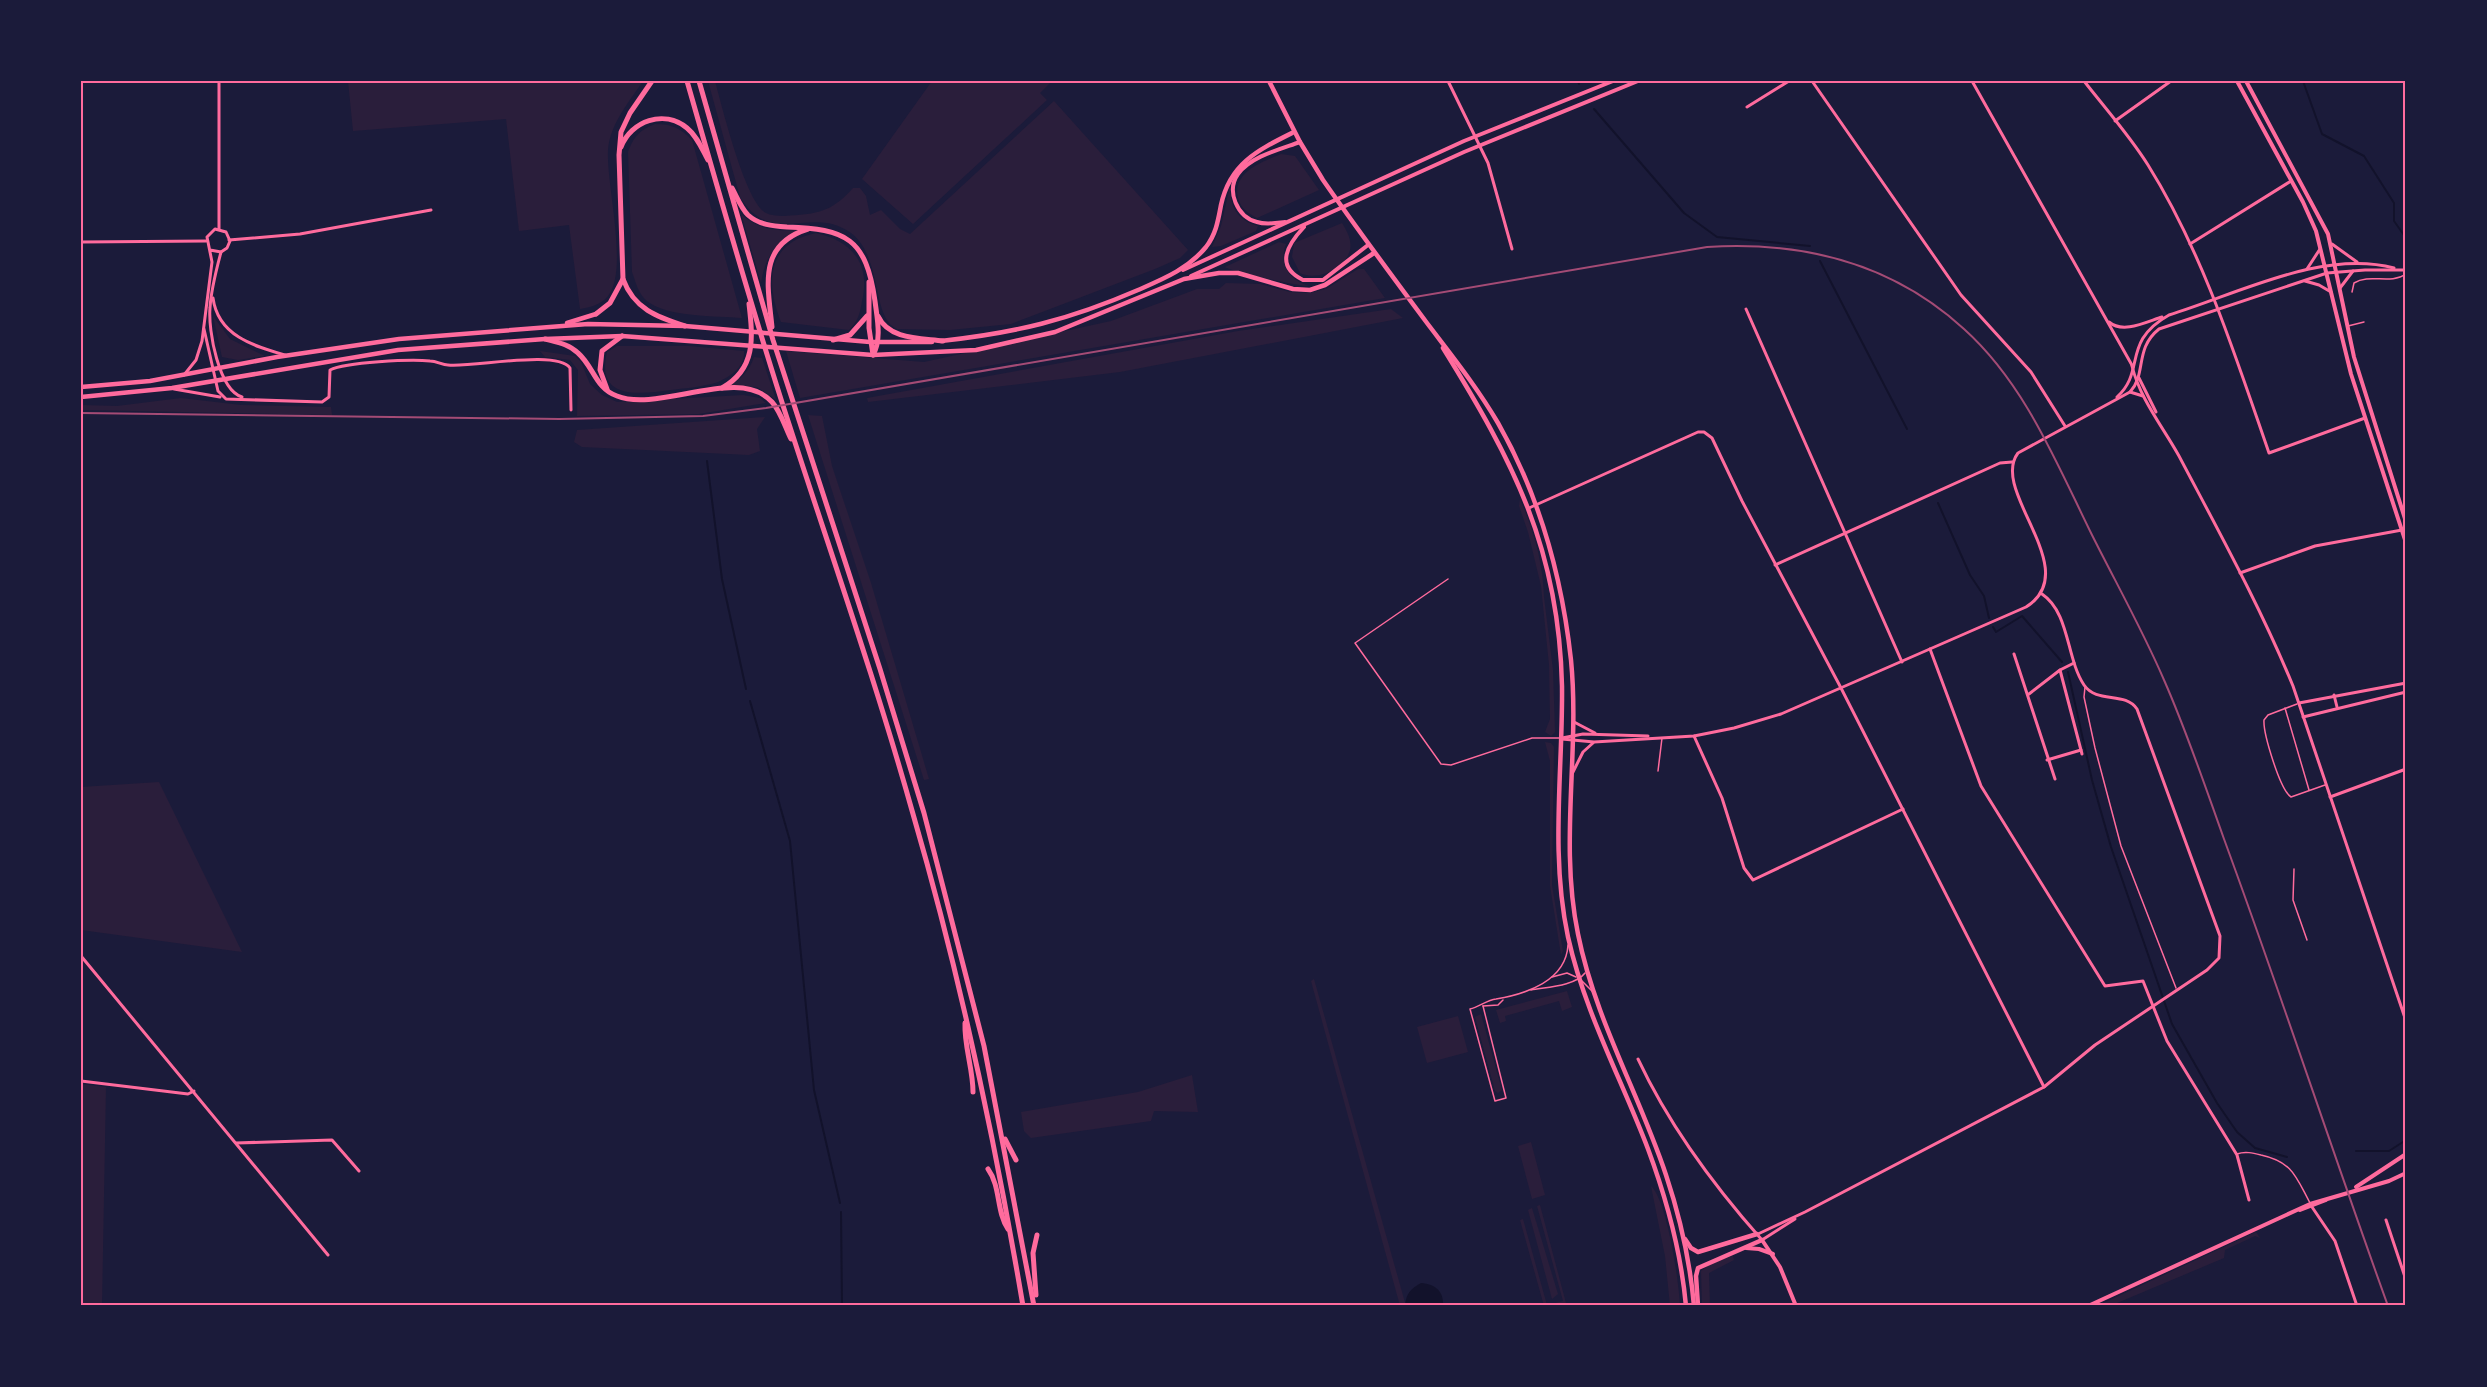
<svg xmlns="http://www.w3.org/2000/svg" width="2487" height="1387" font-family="'Archivo Narrow',sans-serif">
<rect width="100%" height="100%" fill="#1b1b3a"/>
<g fill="#2a1e3b">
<path d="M 348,81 L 643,81 C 629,102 610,124 608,150 C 606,185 629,270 608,296 C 601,305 590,307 580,309 L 569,225 L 519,231 L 506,119 L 353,131 Z"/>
<path d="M 708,81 L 715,81 C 722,106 745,202 766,213 C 774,217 788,216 798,215 C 824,213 836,207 853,188 L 860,188 L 866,196 L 870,215 L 881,210 L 900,229 L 910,234 L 1054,101 L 1188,250 L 1180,258 L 1155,269 L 1011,324 L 950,330 L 897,329 C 871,318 883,257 851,233 C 811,204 772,249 740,197 Z"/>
<polygon points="932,81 1052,81 1040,93 1047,100 913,224 862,179"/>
<path d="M 655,124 C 672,124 680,128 692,140 L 742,318 C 717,316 666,317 647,301 C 638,293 636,283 632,272 L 628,152 C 634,136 640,130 655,124 Z"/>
<path d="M 1281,154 L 1295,156 L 1319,190 L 1257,218 C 1248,213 1241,209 1238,198 C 1232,172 1262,162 1281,154 Z"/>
<path d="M 1230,186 C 1230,207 1237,220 1258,226 L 1256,231 L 1221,246 L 1212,247 L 1221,226 Z"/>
<path d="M 741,214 C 759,230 776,231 798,230 C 775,243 765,257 761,283 Z"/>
<path d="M 1342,223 C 1347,231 1352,240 1350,250 C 1345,270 1317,281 1300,273 L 1292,257 L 1294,243 Z"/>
<path d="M 816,233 C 852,241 871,264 862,301 C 860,314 858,321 849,330 L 781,322 C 765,282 767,243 816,233 Z"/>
<path d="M 1279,242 L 1286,244 C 1278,265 1290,280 1309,286 C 1301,287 1229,271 1225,267 Z"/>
<polygon points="1358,269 1364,269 1385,298 800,398 786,351 924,362 1111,321 1197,289 1219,289 1226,283 1260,284 1290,292 1309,293 1326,289"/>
<polygon points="1391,309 1403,318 1120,372 868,402 867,398 1238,331"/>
<polygon points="213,316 230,339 265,356 238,360 222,357"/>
<path d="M 617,346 L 689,346 L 744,351 C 745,367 731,376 718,382 C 702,387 687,388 671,390 C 640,394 595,401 607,352 Z"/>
<polygon points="540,351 575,356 581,362 590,384 602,395 617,402 743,395 760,398 766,403 699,414 577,416 578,370 570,360 545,357"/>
<path d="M 754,357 L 762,358 L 776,400 L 757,387 L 730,386 C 741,379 750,370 754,357 Z"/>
<polygon points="181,398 241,405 331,407 332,415 81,410 81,405 117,406"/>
<polygon points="808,415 822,416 832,466 871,583 929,779 924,780"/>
<polygon points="765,417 757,429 760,451 749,455 582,447 574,442 577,430"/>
<path d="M 1520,499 C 1534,531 1543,563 1544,597 L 1553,670 L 1555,732 L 1551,736 L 1545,732 L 1550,719 L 1549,665 L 1541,586 L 1528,532 L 1519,506 Z"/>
<polygon points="1545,742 1551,743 1554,747 1552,885 1563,951 1561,955 1550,886 1550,761"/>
<polygon points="159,782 242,952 81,930 81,787"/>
<polygon points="1314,979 1406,1306 1400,1306 1311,981"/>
<polygon points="1567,991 1572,1007 1562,1011 1559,1001 1505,1016 1506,1021 1500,1023 1496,1010"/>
<polygon points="1481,1014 1502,1090 1498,1093 1495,1091 1475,1017"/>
<polygon points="1458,1016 1468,1052 1427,1063 1417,1027"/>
<polygon points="1192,1075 1198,1112 1154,1111 1151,1121 1031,1138 1024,1131 1021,1112 1138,1092"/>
<polygon points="81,1084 106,1087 102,1306 81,1306"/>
<polygon points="1531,1142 1545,1195 1532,1199 1518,1146"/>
<path d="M 1651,1186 C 1667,1200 1679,1282 1680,1306 L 1670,1306 L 1665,1256 Z"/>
<polygon points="1540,1205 1566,1303 1544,1306 1520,1220 1523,1219 1547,1305 1563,1301 1537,1206"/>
<polygon points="1532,1208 1558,1294 1552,1299 1528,1210"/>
<polygon points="2256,1232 2260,1238 2255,1236 2225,1250 2224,1258 2110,1306 2097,1306"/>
<polygon points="1733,1256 1734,1260 1709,1273 1710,1306 1702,1306 1701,1271 1712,1263"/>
</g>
<path fill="#12122b" d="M 1421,1283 C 1435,1284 1444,1291 1443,1306 L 1405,1306 C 1406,1294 1410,1289 1421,1283 Z"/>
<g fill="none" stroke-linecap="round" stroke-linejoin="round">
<g stroke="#12122b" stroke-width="2">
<polyline points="1578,81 1579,84"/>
<polyline points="2303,81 2322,134 2364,156 2394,203 2394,221 2406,238"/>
<polyline points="1594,109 1684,213 1717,237 1810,246"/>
<polyline points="1820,261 1907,429"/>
<polyline points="707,461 722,579 746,689"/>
<polyline points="1938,503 1970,575 1984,596 1989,618"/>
<polyline points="1993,627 1996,632 2022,616 2062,662"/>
<polyline points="2068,672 2092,780 2111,847 2172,1024 2217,1103 2237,1132 2255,1148 2287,1157"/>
<polyline points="750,701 790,841 814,1090 840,1203"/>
<polyline points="2356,1151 2389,1151 2406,1140"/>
<polyline points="841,1212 842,1306"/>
</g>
<g stroke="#ff6b9d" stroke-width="1.5">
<path d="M 2352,292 L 2354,283 C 2370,273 2390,285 2406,274"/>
<polyline points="2348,326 2364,322"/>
<polyline points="1448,579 1355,643 1441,764 1451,765 1532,738 1559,738"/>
<polyline points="2085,687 2084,697 2095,748 2121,846 2176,988"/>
<path d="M 2297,704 L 2268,715 L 2264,720 C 2263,733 2280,790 2291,797 L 2325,785"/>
<polyline points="2285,708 2309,790"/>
<polyline points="1658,771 1662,738"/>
<polyline points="2294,869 2293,900 2307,940"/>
<polyline points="1552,977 1567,973 1576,977"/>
<polyline points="1582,981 1592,991"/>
<path d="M 1531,990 C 1547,987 1575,986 1585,973"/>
<path d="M 1483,1006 L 1506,1098 L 1495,1101 L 1470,1009 C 1479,1007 1487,1000 1496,999 C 1526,994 1566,981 1568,945"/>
<polyline points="1483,1006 1498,1005 1503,1000"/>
<path d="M 2237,1154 C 2245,1151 2253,1153 2261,1155 C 2293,1162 2296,1177 2310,1203"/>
</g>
<g stroke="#ff6b9d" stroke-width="3">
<polyline points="219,81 219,229"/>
<polyline points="1448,81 1488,163 1512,249"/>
<polyline points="1812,81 1961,295 2031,372 2065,426"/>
<polyline points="1972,81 2133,367"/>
<path d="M 2084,81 C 2105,108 2130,136 2148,165 C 2203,253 2235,355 2269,453 L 2365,418"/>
<polyline points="1747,107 1789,81"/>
<polyline points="2115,121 2171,81"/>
<polyline points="229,240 300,234 431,210"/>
<polyline points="81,242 206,241"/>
<polyline points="2190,244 2291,181"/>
<polyline points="2332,244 2357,262"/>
<path d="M 221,252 C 216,271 211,289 210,308 C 208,331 219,390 242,397"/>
<polyline points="2307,269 2320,249"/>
<polyline points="2305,281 2319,285 2331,292"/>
<polyline points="2340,288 2353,271"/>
<path d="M 213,298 C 218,336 254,346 285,355"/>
<polyline points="1746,309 1902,662"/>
<path d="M 2109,322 C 2123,334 2146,322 2162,317"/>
<path d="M 204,329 L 218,391 L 226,399 L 322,402 L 329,397 L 330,370 C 346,362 411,359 430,361 C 437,361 442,365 448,365 C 472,368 557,349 570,368 L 571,410"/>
<path d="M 2132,366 C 2140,399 2163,427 2179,456 C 2219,532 2260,606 2293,686 L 2406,1021"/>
<polyline points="184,375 196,360 202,341 212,262 207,237 215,229 226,232 230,241 227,248 221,252 210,250"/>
<polyline points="2139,378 2156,412"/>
<polyline points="174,389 220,397"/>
<polyline points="2130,392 2143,396"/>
<path d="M 2117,397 C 2146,371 2121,342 2169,315 C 2238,294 2322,249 2394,268"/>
<polyline points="1529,508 1698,432 1704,432 1712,438 1742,501 1841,688 2044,1087"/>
<polyline points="1775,565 2000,463 2012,462"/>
<polyline points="2240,573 2315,546 2402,530"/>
<polyline points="1930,649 1981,786 2105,986 2143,981 2167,1041 2237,1155 2249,1200"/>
<polyline points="2014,654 2055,779"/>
<polyline points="2074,663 2060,670 2082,754"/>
<polyline points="2029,694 2060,670"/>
<polyline points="2334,695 2337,707"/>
<polyline points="2299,703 2406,683"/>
<polyline points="2303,717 2406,692"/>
<polyline points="1574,722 1595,733"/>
<polyline points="1694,736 1722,798 1744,868 1753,880 1903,809"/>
<polyline points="1562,738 1583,734 1648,736"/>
<path d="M 1562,739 L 1594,742 L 1694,736 L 1734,728 L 1781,714 L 2026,607 C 2085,570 1989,491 2018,453 L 2130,392 C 2147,374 2134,349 2159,329 L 2327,273 L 2365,270 L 2406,270"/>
<polyline points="2047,760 2081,750"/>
<polyline points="1573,772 1583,752 1593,743"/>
<polyline points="2330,797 2406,769"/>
<polyline points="81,956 328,1255"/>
<path d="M 1638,1059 C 1669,1125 1714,1186 1762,1240 L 1795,1219"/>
<polyline points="81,1081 188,1094 194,1091"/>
<polyline points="236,1143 332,1140 359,1171"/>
<polyline points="2312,1207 2335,1241 2357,1306"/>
<polyline points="2386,1220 2406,1280"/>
<path d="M 1758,1234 L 1805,1212 L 2044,1087 L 2095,1045 L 2207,970 L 2219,958 L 2220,936 L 2137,709 C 2125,691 2097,704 2084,685 C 2066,658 2070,613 2042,594"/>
</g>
<g stroke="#ff6b9d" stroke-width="4">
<polyline points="2237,81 2303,202 2316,231 2351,374 2406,543"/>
<polyline points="2246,81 2328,234 2354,357 2406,522"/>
<path d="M 1285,222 C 1276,223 1266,225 1257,222 C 1237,217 1226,191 1238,174 C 1251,156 1281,149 1300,142"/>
<path d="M 1304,227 C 1288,244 1274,266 1303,280 L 1323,280 L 1368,245"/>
<polyline points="1183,270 1464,141 1613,81"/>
<polyline points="1191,276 1464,152 1638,81"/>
<polyline points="2356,1187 2406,1154"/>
<polyline points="2300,1210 2326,1200"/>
<polyline points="1762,1240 1780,1267 1796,1306"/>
<polyline points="1746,1248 1759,1249 1773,1254"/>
<polyline points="2088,1306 2310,1204 2389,1181 2406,1173"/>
</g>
<g stroke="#ff6b9d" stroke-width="4.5">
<path d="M 1269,81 L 1300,142 L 1323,180 C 1357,229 1392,276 1427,323 C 1452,356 1477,387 1498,423 C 1539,495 1562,578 1571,660 C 1580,752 1559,843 1578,934 C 1595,1019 1639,1094 1666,1175 C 1680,1217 1690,1261 1694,1306"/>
<polyline points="567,323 596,314"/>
<path d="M 941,341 C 1015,333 1069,320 1138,290 C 1163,279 1188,269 1206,247 C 1216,234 1218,221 1221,205 C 1230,163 1258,150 1294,132"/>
<path d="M 1443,348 C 1513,461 1559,548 1562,686 C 1563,770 1550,853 1568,937 C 1585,1013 1621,1078 1648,1149 C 1667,1200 1681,1252 1686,1306"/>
<polyline points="81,387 150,381 277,357 399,339 588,324 685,326 870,342 932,342"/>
<polyline points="81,397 172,388 398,350 545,339 622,336 873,355 976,350 1055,332 1184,279 1219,273 1238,273 1293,289 1310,290 1325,285 1374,253"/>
<polyline points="1685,1239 1691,1248 1698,1252 1757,1234"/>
<polyline points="1698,1306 1696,1276 1698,1268 1762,1240"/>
</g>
<g stroke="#ff6b9d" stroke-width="5">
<path d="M 687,81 C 720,196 752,311 789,424 C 831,554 876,682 913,814 C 960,975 995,1140 1023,1306"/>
<polyline points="699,81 773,340 880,669 924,813 984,1046 1034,1306"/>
<path d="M 621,147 C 631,121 664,109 687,128 C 697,136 702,149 708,160"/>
<path d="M 732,188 C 737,197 741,208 748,215 C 759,225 773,226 787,227 C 846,229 866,238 875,301 C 877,318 882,339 873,355"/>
<path d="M 623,279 C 634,309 657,317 685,326"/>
<polyline points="869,282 869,328 873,355"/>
<polyline points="596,314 610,303 623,279 619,155 621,132 630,113 652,81"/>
<path d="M 878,316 C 889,340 921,338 943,341"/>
<path d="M 772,327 C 768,286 757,245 808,229"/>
<path d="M 545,339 C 556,342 569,344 578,353 C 594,367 595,388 617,396 C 659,413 739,365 772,402 C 781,412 785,427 791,439"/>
<polyline points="833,340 850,335 867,316"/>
<path d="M 722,388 C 756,369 753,338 749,304"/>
<polyline points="607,389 600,370 602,351 622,336"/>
<path d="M 965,1023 C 964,1046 973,1069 973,1092"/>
<polyline points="1005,1139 1016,1160"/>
<path d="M 988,1169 C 1001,1187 996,1211 1008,1229"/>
<polyline points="1036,1295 1033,1253 1037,1235"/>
</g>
<path stroke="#a44b75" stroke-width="2" d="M 81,413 L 559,419 L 703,416 L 766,408 L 1707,247 C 1802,241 1892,263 1964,329 C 2025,384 2056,462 2092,535 C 2116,583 2143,631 2164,680 C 2187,732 2205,786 2224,839 C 2281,994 2332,1151 2388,1306"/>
</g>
<rect width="2487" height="1387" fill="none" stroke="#1b1b3a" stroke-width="165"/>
<rect x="82" y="82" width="2322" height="1222" fill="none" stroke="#ff6b9d" stroke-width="2"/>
</svg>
